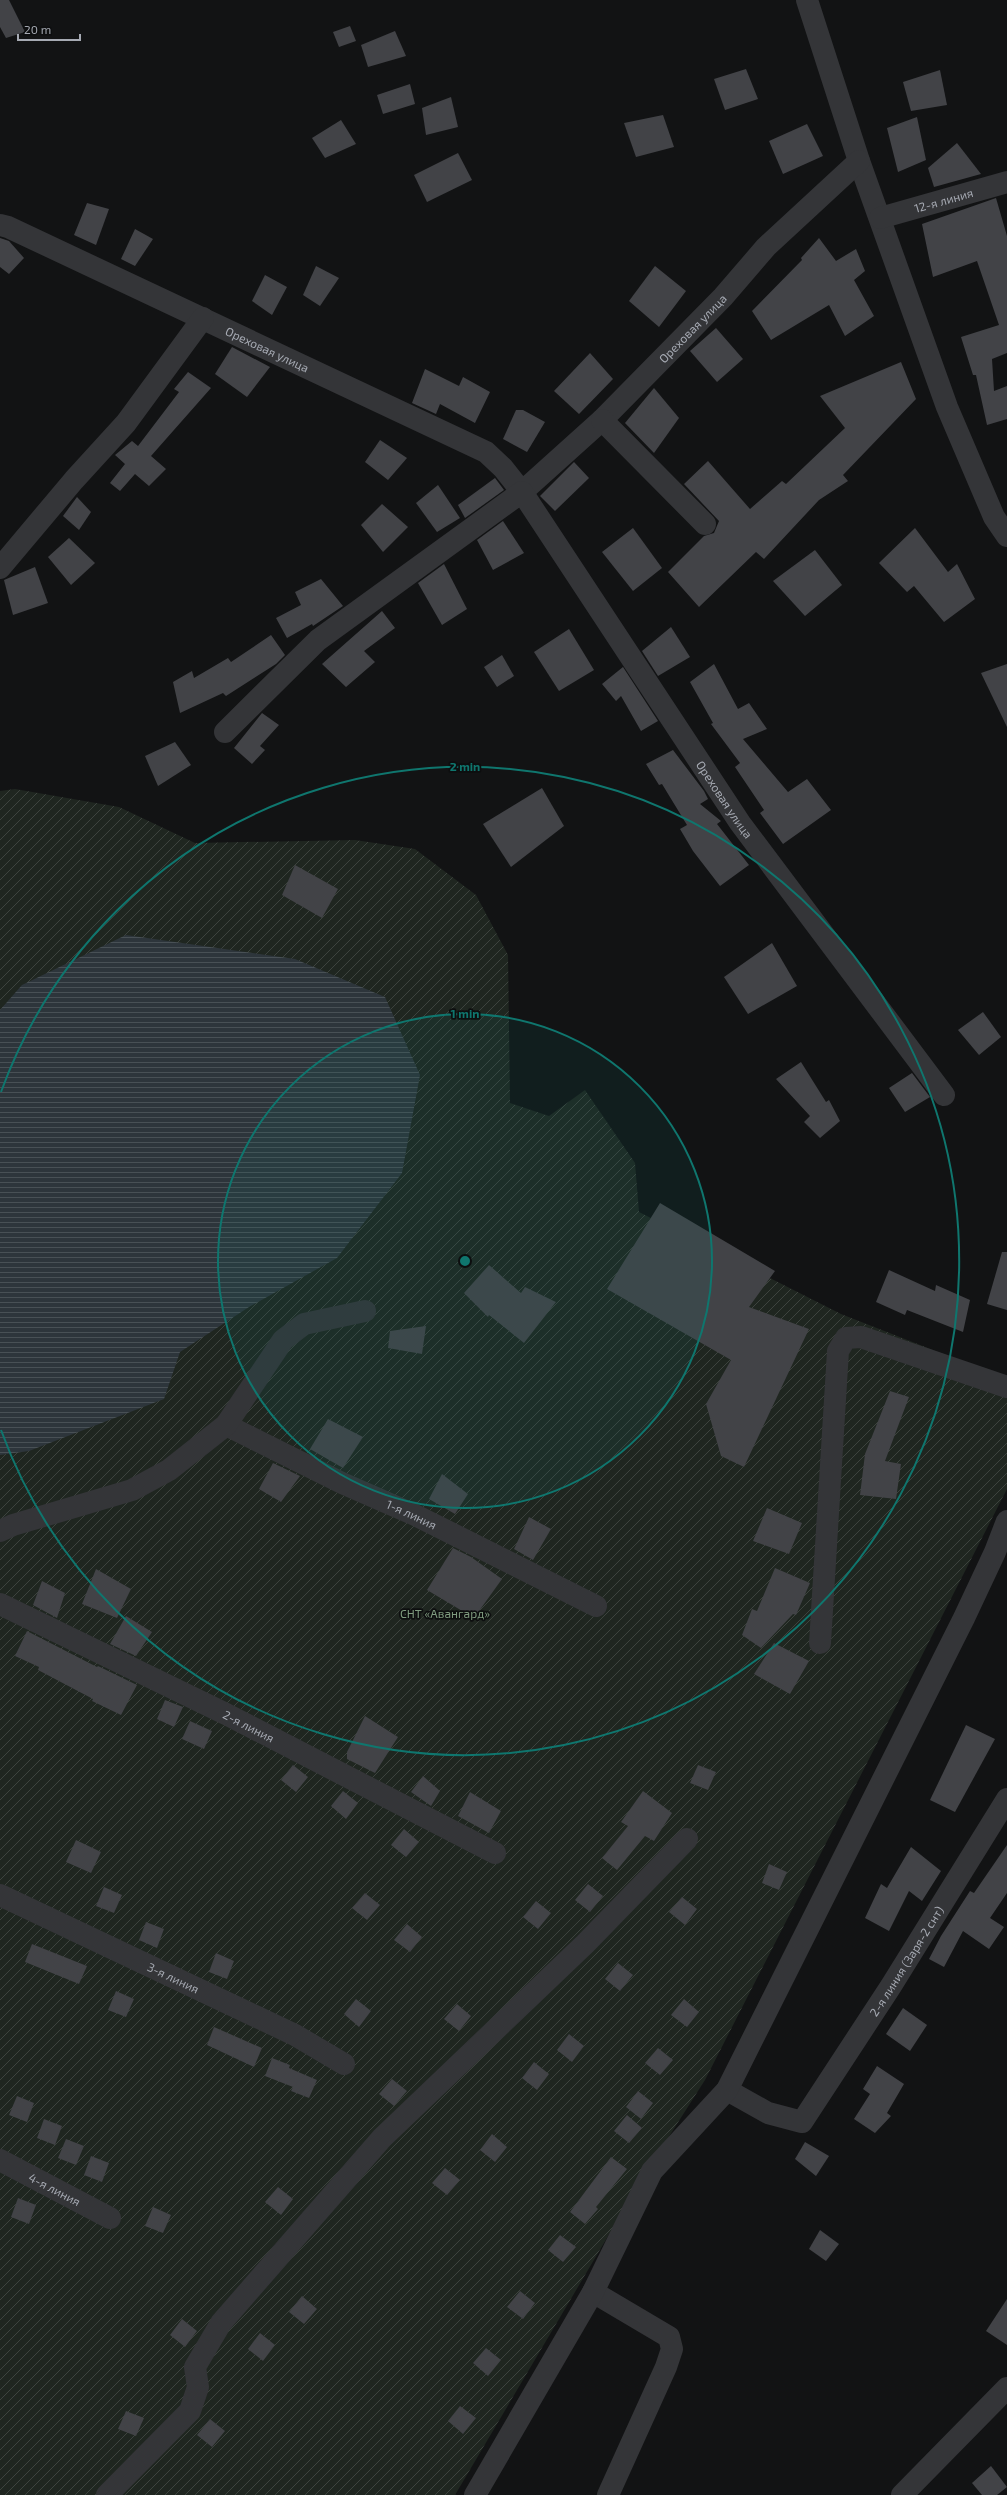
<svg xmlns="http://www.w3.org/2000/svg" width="1007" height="2495" font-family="'Exo 2',sans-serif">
<defs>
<pattern id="garden-furrows" width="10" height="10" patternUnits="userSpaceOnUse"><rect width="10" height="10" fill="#1f2620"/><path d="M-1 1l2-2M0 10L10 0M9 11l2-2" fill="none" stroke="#3d433e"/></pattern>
<pattern id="water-rules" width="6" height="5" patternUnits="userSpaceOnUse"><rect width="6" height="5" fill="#2d353b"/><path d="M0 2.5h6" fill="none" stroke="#485055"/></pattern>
</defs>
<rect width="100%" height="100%" fill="#121314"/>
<polygon fill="url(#garden-furrows)" points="15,789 119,807 195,843 355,840 415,849 476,895 508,955 510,1103 549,1116 585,1090 635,1163 639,1212 841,1314 1007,1379 1007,1489 705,2080 640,2182 455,2495 0,2495 0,791"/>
<polygon fill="url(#water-rules)" points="126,935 295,959 385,997 420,1075 402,1173 337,1258 249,1307 180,1352 164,1399 29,1451 0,1455 0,1010 22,985"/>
<g fill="#424347">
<polygon points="0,0 9,0 25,32 6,38 0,27"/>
<polygon points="350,26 356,41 339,47 333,32"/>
<polygon points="395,31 406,56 368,67 361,45"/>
<polygon points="746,69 758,99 725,110 714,79"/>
<polygon points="940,70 947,105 911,111 903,82"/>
<polygon points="410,84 415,104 383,114 377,95"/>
<polygon points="451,97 458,127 426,135 422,108"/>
<polygon points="663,115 674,147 636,157 624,123"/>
<polygon points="917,117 926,160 898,172 887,128"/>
<polygon points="341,120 356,144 325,158 312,138"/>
<polygon points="807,124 823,156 783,174 769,141"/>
<polygon points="957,143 981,174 934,187 928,168"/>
<polygon points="458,153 472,180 427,202 414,175"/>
<polygon points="996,198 1007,236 1007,353 992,359 994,391 1007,386 1007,419 987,425 976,375 973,375 961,337 999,325 977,261 933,277 922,224"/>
<polygon points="87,203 109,209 96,245 74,235"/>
<polygon points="135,229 153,239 135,266 121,259"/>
<polygon points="0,238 9,241 24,258 9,274 0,267"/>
<polygon points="819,238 836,261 856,249 865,271 854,280 874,316 845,336 829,305 771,340 752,311 802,260 801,258"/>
<polygon points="316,266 339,278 320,306 303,295"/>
<polygon points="655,266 686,291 659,327 629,301"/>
<polygon points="265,275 287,287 272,315 252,301"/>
<polygon points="716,328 743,359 717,382 690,351"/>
<polygon points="232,347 270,367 247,397 215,374"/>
<polygon points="590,353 613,379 579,414 554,391"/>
<polygon points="901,362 916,399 843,475 848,481 819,500 764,559 756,552 699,607 668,572 704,536 714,533 719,521 684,484 708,461 750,509 782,481 786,484 845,428 820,396"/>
<polygon points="425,369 459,386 463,377 490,392 475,423 440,404 436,414 412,403"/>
<polygon points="188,372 211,388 151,456 166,469 149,486 135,474 120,491 110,483 125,464 115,455 132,441 138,446 179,392 174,389"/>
<polygon points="654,388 679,418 654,453 625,423"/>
<polygon points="516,410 523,410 545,422 527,452 503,439"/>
<polygon points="380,440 407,458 388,480 365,462"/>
<polygon points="574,462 589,478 555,511 540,496"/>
<polygon points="495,478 504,490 465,518 458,505"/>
<polygon points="438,485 460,518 437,532 416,503"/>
<polygon points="77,497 91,512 79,530 63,516"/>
<polygon points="382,504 408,527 383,552 361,525"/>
<polygon points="503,521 524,553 493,570 477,540"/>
<polygon points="633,528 662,568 633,591 602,552"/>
<polygon points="915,528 948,572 957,564 975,599 944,622 914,586 907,592 879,563"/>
<polygon points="69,538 95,563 71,585 48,557"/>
<polygon points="815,550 842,585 805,616 773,581"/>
<polygon points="444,564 467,609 442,625 418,583"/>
<polygon points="35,567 48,603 13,615 4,580"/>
<polygon points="321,579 343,606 313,626 312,624 287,638 276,618 301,605 295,592"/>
<polygon points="382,611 395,628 364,651 375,662 346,687 322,664"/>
<polygon points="671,627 690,657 658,676 642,651"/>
<polygon points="569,629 594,670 559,691 534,652"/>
<polygon points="271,635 285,655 276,664 226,696 223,693 180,713 173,682 192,671 194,678 228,658 231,662"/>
<polygon points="502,655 514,676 497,687 484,667"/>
<polygon points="714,664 738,709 749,703 767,729 743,739 788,792 807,779 831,810 783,844 760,813 764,810 735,767 740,763 711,724 713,723 690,682"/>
<polygon points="1007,664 1007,727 981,673"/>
<polygon points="623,667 658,721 641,731 621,696 616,701 602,684"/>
<polygon points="262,713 279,725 260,746 265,750 252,764 234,748"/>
<polygon points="175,742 191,765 158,786 145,756"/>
<polygon points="673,750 704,791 708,799 700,804 721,821 717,824 749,865 720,886 693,851 680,829 687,825 662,784 659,785 646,764"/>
<polygon points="542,788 564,826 511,867 483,824"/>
<polygon points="295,865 338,889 322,918 282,895"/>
<polygon points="772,943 797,986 748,1014 724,977"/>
<polygon points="983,1012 1001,1037 979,1055 958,1030"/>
<polygon points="801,1062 826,1102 829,1100 840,1121 820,1138 804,1122 810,1116 776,1079"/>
<polygon points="912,1073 930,1097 905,1112 889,1088"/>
<polygon points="660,1203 775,1271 749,1307 809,1329 744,1467 721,1456 706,1404 731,1360 607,1289"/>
<polygon points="1002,1252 1007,1252 1007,1310 987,1304"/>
<polygon points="489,1265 521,1293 525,1287 556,1302 524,1343 489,1315 488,1317 464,1293"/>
<polygon points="889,1270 935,1291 936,1285 970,1300 963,1332 907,1310 905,1315 876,1302"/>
<polygon points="426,1326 422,1354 388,1348 390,1331"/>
<polygon points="890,1391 909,1397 885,1461 901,1464 896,1499 860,1495 865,1454"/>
<polygon points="328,1419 363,1437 343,1468 310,1449"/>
<polygon points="273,1463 300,1476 281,1502 259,1489"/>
<polygon points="442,1474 468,1494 455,1514 429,1499"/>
<polygon points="767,1508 802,1523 789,1554 753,1541"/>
<polygon points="529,1517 551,1529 533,1560 514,1549"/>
<polygon points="453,1548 471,1557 502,1579 474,1618 427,1590"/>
<polygon points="775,1568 810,1583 796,1615 793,1614 761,1648 742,1635 752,1609 757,1611"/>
<polygon points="96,1569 131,1589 117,1618 82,1604"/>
<polygon points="42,1581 65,1593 57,1618 33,1605"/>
<polygon points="126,1616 152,1632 136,1656 110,1644"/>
<polygon points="27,1631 97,1667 98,1666 137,1685 121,1715 92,1701 93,1699 38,1670 39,1667 15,1656"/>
<polygon points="774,1643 809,1661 790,1694 754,1674"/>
<polygon points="165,1700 183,1707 174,1727 157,1719"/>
<polygon points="365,1716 398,1737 375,1773 347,1759 347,1752"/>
<polygon points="190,1721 212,1731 204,1749 182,1739"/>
<polygon points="966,1725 995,1739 955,1812 930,1800"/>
<polygon points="293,1765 308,1777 296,1792 281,1780"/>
<polygon points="698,1765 716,1772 708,1790 690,1783"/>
<polygon points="423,1776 440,1791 431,1806 411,1792"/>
<polygon points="343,1791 358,1803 346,1819 331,1806"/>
<polygon points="643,1791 672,1813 654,1841 645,1836 617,1870 602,1858 628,1826 621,1822"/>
<polygon points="470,1792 501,1811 489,1833 458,1816"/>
<polygon points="404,1829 419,1842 406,1857 391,1845"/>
<polygon points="76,1840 101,1852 91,1873 66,1862"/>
<polygon points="1007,1845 1007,1893 990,1918 1004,1927 989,1949 963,1931 944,1967 929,1959 941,1936 970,1891 974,1893"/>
<polygon points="911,1847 941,1871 922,1901 909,1891 889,1931 865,1918 881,1884 887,1888"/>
<polygon points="769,1864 787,1872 779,1890 762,1883"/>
<polygon points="588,1884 603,1896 590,1912 575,1900"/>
<polygon points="104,1887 122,1895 114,1913 96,1906"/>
<polygon points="365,1893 380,1905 367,1920 352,1908"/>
<polygon points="682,1897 697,1909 685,1925 669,1912"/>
<polygon points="536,1901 551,1913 538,1929 523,1917"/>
<polygon points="146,1922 164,1929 157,1948 139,1940"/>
<polygon points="407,1924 422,1937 410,1952 394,1940"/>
<polygon points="32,1944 87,1966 79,1984 25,1962"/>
<polygon points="216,1953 234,1961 227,1979 209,1972"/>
<polygon points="618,1963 633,1975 620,1991 605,1979"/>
<polygon points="116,1991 134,1999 126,2017 108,2010"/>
<polygon points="356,1999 371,2011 359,2027 344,2014"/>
<polygon points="684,1999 699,2012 687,2027 671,2015"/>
<polygon points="457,2004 471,2016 459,2031 444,2019"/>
<polygon points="903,2008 927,2025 910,2051 886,2034"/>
<polygon points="214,2027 262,2048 254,2067 207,2045"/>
<polygon points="569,2034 584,2046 572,2062 557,2050"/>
<polygon points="658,2048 673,2060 660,2075 645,2063"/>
<polygon points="272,2058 290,2065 289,2068 317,2080 309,2098 291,2091 293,2087 265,2076"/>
<polygon points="534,2062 549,2074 537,2090 522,2078"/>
<polygon points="877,2066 904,2084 887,2113 891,2116 875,2133 854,2119 870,2094 863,2089"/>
<polygon points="392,2079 407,2091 394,2106 379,2094"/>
<polygon points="638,2091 653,2103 641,2119 626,2107"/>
<polygon points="17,2096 34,2103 27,2122 9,2115"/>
<polygon points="627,2115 642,2128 629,2143 614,2131"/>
<polygon points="44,2119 62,2126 55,2145 37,2138"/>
<polygon points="492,2134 507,2147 495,2162 480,2150"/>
<polygon points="66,2139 84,2146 76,2165 58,2158"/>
<polygon points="805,2142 829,2156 816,2176 795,2159"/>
<polygon points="91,2156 109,2163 102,2182 84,2175"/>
<polygon points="611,2157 627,2169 596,2207 598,2209 585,2224 570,2212"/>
<polygon points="445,2168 460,2180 447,2195 432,2183"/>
<polygon points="278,2187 293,2199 281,2215 265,2202"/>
<polygon points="18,2198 36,2205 29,2224 11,2217"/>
<polygon points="153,2207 171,2215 163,2233 145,2226"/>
<polygon points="820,2230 839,2244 826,2261 809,2249"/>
<polygon points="560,2235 576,2247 563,2262 548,2250"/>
<polygon points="520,2291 535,2303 523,2319 507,2307"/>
<polygon points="302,2296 317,2309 304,2324 289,2312"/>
<polygon points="1007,2299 1007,2345 986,2331"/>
<polygon points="182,2319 197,2331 185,2347 170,2335"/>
<polygon points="260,2333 275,2345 263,2361 248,2349"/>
<polygon points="486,2348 501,2360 488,2376 473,2363"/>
<polygon points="460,2406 476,2418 463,2434 448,2421"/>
<polygon points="126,2411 144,2418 136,2436 118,2429"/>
<polygon points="210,2419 225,2431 212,2447 197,2435"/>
<polygon points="991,2466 1007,2487 997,2495 982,2495 972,2483"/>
</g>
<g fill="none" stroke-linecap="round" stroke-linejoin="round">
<g stroke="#343538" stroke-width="22">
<polyline points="807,0 859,161 947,407 994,517 1007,536"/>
<path id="s1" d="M 880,218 L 1007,182"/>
<path id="s2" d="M 0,225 L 8,227 L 486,452 L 503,468 L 522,492 L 602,420 L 723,297 L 766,247 L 859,161"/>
<polyline points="602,420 705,524"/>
<polyline points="0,568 74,480 126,423 203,318"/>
<path id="s3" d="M 225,732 L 318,640 L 522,492 L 740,823 L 944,1095"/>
<path id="s4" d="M 226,1425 L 342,1483 L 415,1515 L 596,1606"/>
<polyline points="0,1531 13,1525 132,1490 169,1470 226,1425 283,1340 304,1324 365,1311"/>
<path id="s5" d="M 0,1604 L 226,1714 L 495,1853"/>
<polyline points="820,1643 838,1351 846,1338 861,1337 1007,1387"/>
<path id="s6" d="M 0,1895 L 295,2035 L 344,2064"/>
<path id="s7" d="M 727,2090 L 768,2113 L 802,2122 L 891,1986 L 1007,1799"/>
<path id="s8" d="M 0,2160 L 110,2218"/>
<polyline points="593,2292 669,2337 672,2349 666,2367 608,2495"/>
<polyline points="107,2495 190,2411 198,2387 195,2367 221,2323 382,2138 585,1944 687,1839"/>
<polyline points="475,2495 593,2292 652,2171 727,2090 964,1618 995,1552 1007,1521"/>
<polyline points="902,2495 1007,2388"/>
</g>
</g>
<circle cx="465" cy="1261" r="247" fill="#0f766e" fill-opacity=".12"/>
<g fill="none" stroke="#0f766e" stroke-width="2">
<circle cx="465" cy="1261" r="247"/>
<path d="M1 1092A494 494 0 1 1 1 1430"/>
</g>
<g text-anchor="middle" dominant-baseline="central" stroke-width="3.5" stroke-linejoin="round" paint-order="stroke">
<g font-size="12" fill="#a6aab3" stroke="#0d0e0f">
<text stroke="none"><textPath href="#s1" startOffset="66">12-я линия</textPath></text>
<text stroke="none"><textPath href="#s2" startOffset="827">Ореховая улица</textPath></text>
<text stroke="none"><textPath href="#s2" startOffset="295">Ореховая улица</textPath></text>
<text stroke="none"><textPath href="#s3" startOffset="751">Ореховая улица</textPath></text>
<text stroke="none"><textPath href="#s4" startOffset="206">1-я линия</textPath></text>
<text stroke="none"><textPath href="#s5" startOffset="277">2-я линия</textPath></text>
<text stroke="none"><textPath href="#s7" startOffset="274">2-я линия (Заря-2 снт)</textPath></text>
<text stroke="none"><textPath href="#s6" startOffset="192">3-я линия</textPath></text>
<text stroke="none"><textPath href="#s8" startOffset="62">4-я линия</textPath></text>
</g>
<g font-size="12" fill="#7f9b7f" stroke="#0d0e0f">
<text x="445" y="1613">СНТ «Авангард»</text>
</g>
</g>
<circle cx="465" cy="1261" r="6" fill="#0f766e" stroke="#0d0e0f" stroke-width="2"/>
<g font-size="12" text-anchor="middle" font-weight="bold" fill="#0f766e" stroke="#0d0e0f" stroke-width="3.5" stroke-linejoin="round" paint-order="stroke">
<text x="465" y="771">2 min</text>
<text x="465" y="1018">1 min</text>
</g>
<path d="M18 34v6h62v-6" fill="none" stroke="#a6aab3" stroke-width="2"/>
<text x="24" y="34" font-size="12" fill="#a6aab3" stroke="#0d0e0f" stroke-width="3" paint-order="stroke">20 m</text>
</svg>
